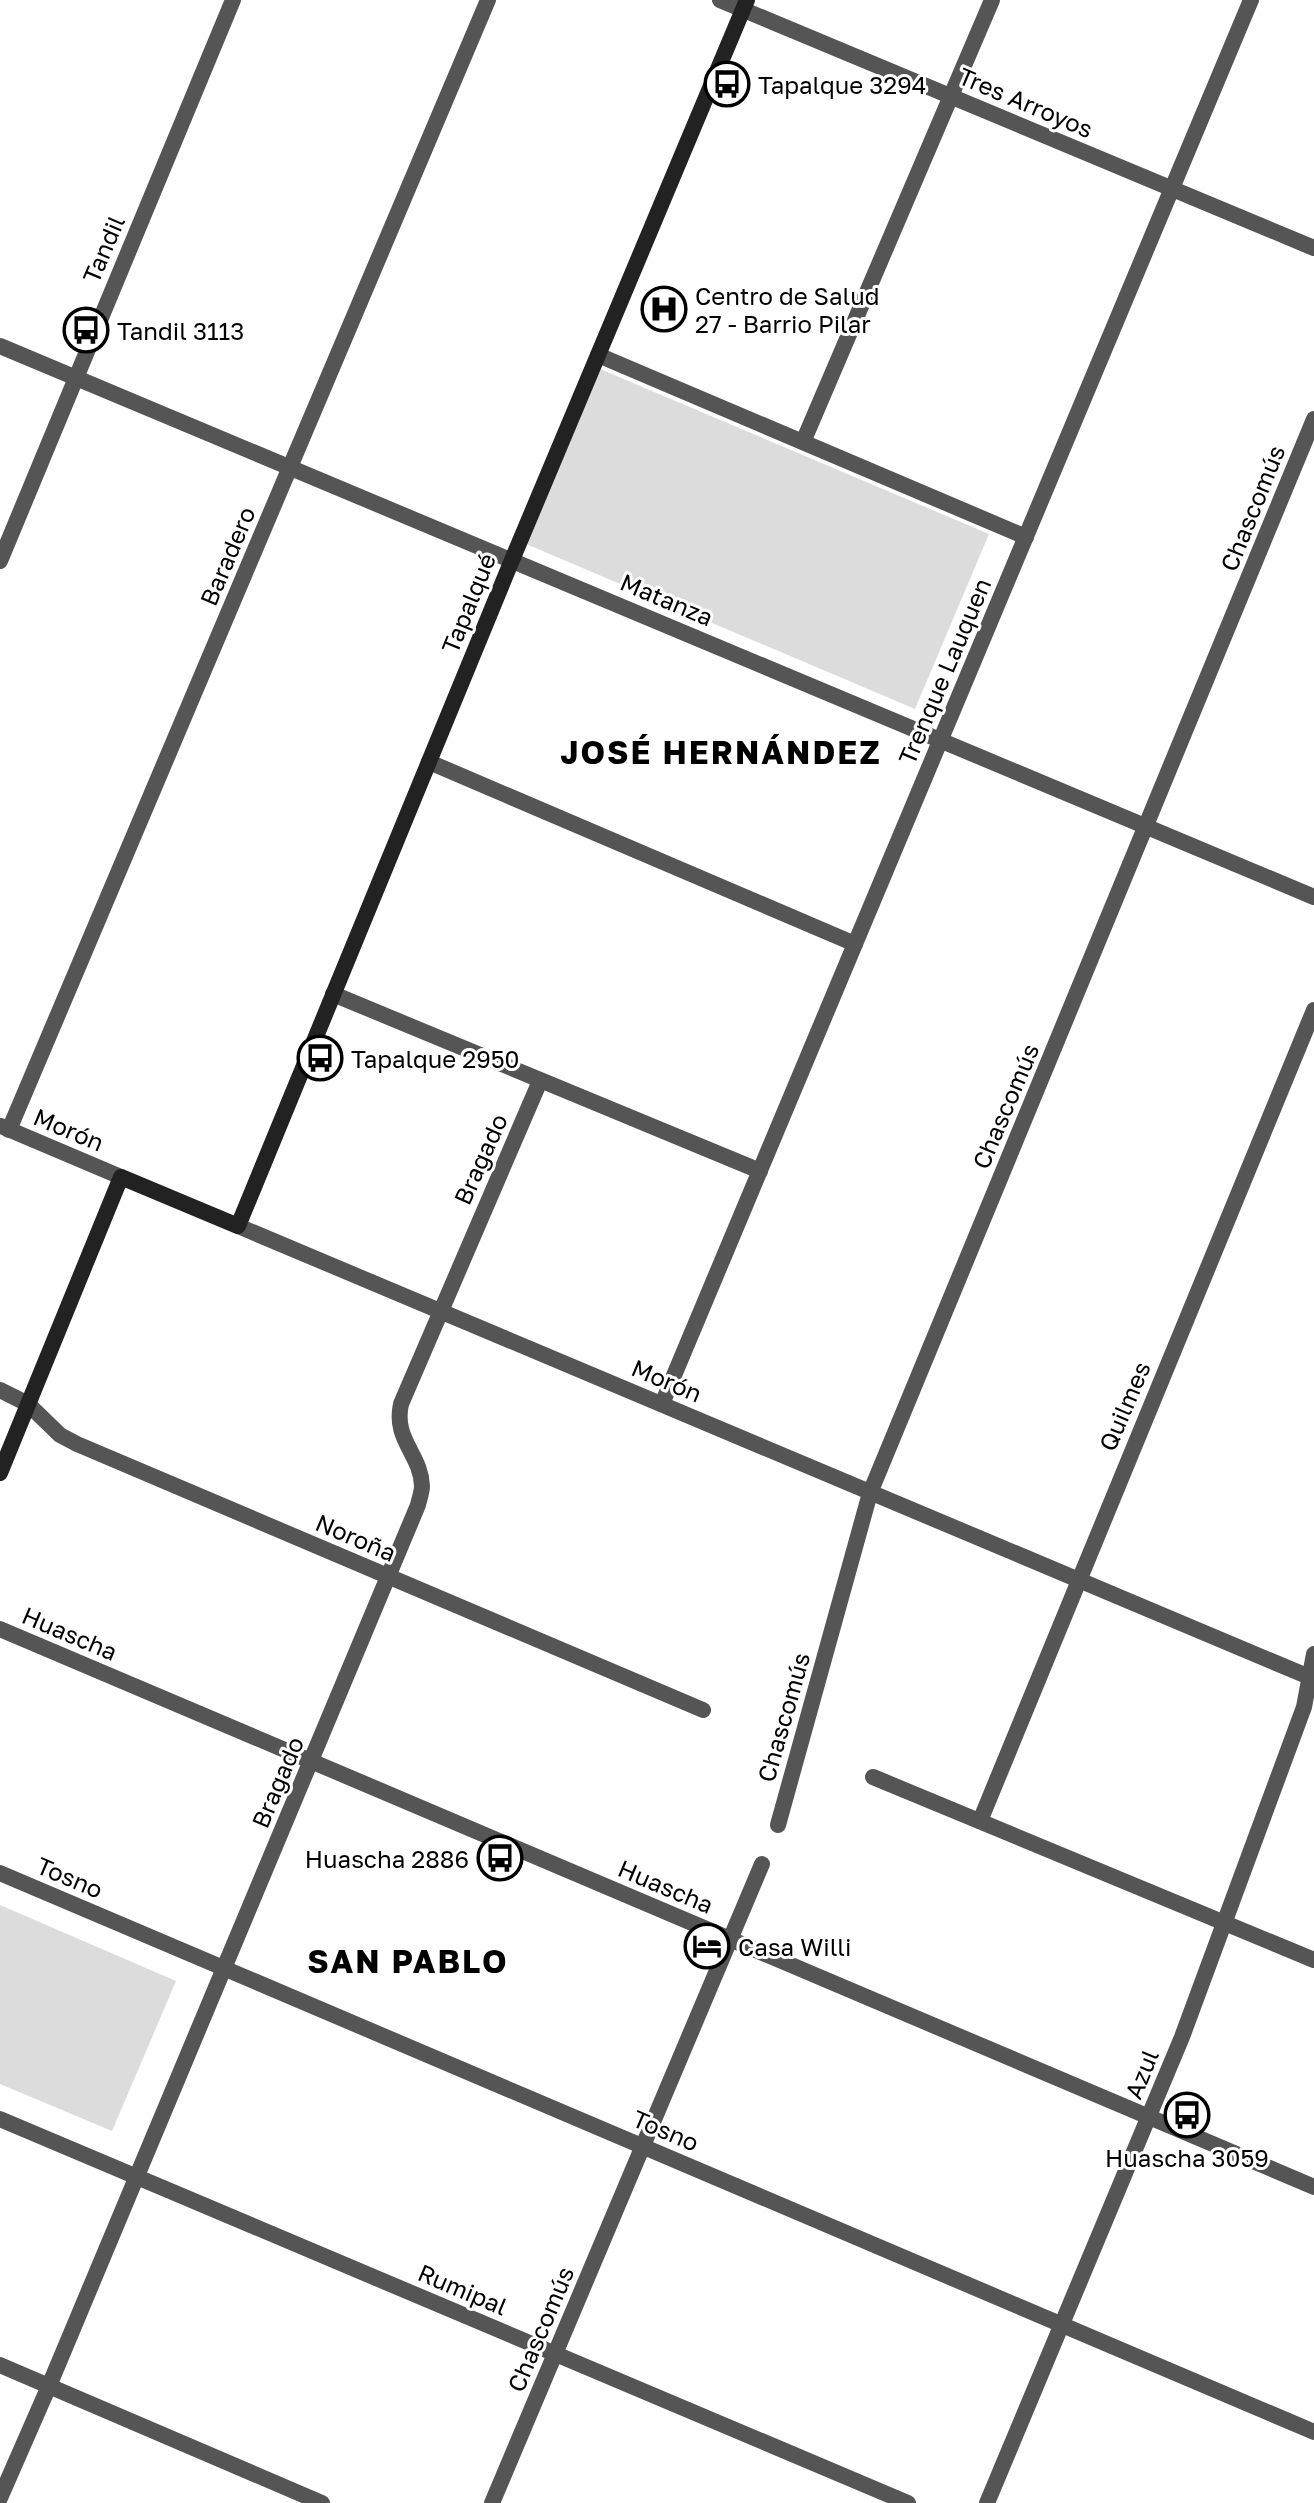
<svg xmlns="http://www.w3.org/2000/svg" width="1314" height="2503" font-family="'Golos Text',sans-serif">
<rect width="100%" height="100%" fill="#fff"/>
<g fill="#dcdcdc">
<polygon points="593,366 989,534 915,709 519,541"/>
<polygon points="0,1905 176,1981 112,2131 0,2084"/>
</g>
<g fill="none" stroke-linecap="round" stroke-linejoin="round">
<g stroke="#555" stroke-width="16">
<polyline points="720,0 1314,248"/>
<polyline points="0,346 1314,897"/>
<polyline points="598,355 1026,537"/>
<polyline points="803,442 992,0"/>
<polyline points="0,561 233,0"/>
<polyline points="429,762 855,944"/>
<polyline points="333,994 760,1171"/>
<polyline points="1,1126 121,1177"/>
<polyline points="9,1130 488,0"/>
<polyline points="238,1226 1314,1679"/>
<polyline points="0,1390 28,1404 60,1435 77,1444 703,1710"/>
<polyline points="662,1404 1251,0"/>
<polyline points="0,1629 1314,2187"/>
<polyline points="873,1777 1314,1960"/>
<polyline points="980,1821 1314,1010"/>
<polyline points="778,1825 870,1493 1314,419"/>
<polyline points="0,1873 1314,2432"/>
<polyline points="0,2119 908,2503"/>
<polyline points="0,2365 322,2503"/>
<path d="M 0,2498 L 49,2386 L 418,1505 C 419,1500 422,1492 422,1486 C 421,1454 393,1440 401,1404 L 540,1081"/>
<polyline points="492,2503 762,1864"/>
<polyline points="987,2503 1182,2037 1304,1707 1314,1654"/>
</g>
<polyline stroke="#222" stroke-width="16" points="0,1473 121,1177 238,1226 512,560 747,0"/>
</g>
<defs>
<g id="bus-ring" transform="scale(2.3)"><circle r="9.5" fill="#fff" stroke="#000" stroke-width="1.5"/><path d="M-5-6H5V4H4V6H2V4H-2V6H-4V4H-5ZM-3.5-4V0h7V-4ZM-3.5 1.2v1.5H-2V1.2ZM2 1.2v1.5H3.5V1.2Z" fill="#000"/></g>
<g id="hospital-ring" transform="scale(2.3)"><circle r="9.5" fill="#fff" stroke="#000" stroke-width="1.5"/><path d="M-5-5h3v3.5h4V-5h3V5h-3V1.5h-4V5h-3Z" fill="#000"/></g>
<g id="hotel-ring" transform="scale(2.3)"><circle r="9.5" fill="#fff" stroke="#000" stroke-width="1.5"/><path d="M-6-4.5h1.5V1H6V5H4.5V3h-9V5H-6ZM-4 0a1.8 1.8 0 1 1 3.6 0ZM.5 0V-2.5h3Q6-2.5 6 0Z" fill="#000"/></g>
</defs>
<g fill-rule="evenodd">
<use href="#bus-ring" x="727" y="84"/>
<use href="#hospital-ring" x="664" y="309"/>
<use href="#bus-ring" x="86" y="330"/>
<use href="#bus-ring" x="320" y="1058"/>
<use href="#bus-ring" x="500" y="1858"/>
<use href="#hotel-ring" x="707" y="1946"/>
<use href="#bus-ring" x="1187" y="2115"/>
</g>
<g text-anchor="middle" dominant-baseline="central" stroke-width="6" stroke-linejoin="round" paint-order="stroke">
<g font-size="24" fill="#000" stroke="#fff" text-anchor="start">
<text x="758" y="84">Tapalque 3294</text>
<text x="695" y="295">Centro de Salud<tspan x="695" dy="28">27 - Barrio Pilar</tspan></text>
<text x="117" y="330">Tandil 3113</text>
<text x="351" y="1058">Tapalque 2950</text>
<text x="469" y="1858" text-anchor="end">Huascha 2886</text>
<text x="738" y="1946">Casa Willi</text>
<text x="1187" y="2157" text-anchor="middle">Huascha 3059</text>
</g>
<g font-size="24" fill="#000" stroke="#fff">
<text transform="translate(1026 102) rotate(23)">Tres Arroyos</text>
<text transform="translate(103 249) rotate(-67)">Tandil</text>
<text transform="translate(1252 508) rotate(-68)">Chascomús</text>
<text transform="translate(227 556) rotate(-67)">Baradero</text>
<text transform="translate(667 599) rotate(23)">Matanza</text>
<text transform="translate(468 603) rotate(-68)">Tapalqué</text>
<text transform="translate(944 671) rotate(-67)">Trenque Lauquen</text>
<text transform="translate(1005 1106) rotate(-67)">Chascomús</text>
<text transform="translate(69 1129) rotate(23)">Morón</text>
<text transform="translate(480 1159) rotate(-66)">Bragado</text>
<text transform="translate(667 1380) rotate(23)">Morón</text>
<text transform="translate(1124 1406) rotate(-67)">Quilmes</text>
<text transform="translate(356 1537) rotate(23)">Noroña</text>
<text transform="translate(70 1633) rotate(23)">Huascha</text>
<text transform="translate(783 1717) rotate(-74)">Chascomús</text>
<text transform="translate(277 1782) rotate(-67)">Bragado</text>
<text transform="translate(70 1877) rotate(23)">Tosno</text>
<text transform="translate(666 1886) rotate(23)">Huascha</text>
<text transform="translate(1141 2074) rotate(-68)">Azul</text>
<text transform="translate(666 2130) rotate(23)">Tosno</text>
<text transform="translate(463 2289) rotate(23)">Rumipal</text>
<text transform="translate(540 2329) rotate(-67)">Chascomús</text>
</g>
<g font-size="32" font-weight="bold" letter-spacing="2" fill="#000" stroke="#fff">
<text x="721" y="752">JOSÉ HERNÁNDEZ</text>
<text x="408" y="1961">SAN PABLO</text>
</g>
</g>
</svg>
